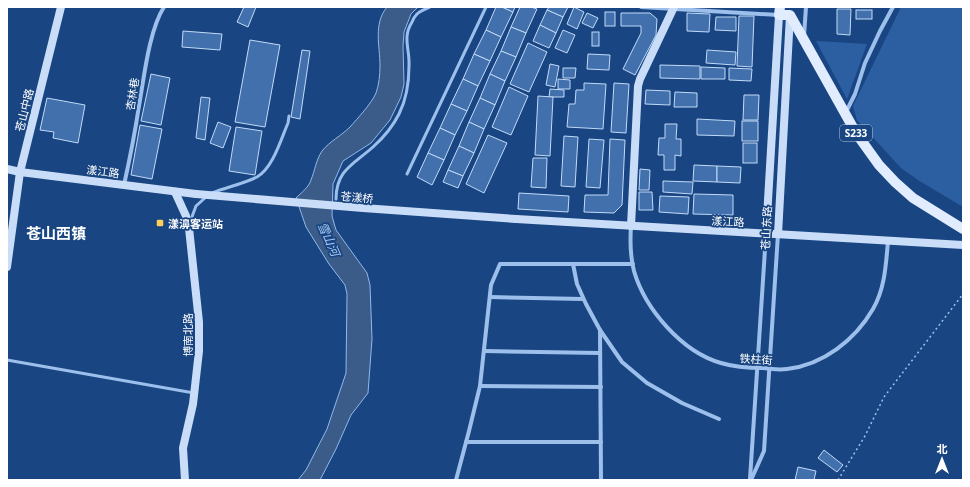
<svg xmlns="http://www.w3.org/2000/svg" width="970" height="487" font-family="'Noto Sans','Noto Sans SC',sans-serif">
<rect width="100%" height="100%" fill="#194682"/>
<g fill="#2c5fa2">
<polygon points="901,7 963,7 963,207 918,180 901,168 857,120 853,106"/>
<polygon points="816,41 867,44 847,99"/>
</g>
<path fill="#3b5c89" stroke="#8fbaee" d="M 387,7 L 418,7 L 411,14 L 404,32 L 403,46 L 404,84 L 401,97 L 390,120 L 371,143 L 343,161 L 333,184 L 332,216 L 336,230 L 367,273 L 370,285 L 372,339 L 368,393 L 351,415 L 336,449 L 320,480 L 298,480 L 306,470 L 327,429 L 346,373 L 347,294 L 345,285 L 329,264 L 306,227 L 296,198 C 301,193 309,187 311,180 C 315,170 316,160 322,151 C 330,141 341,136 350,127 C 357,119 372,103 376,93 C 379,85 380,74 380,66 C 380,46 373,24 387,7 Z"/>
<g fill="#4170ac" stroke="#c2daf8">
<polygon points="244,7 256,7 248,27 237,22"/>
<polygon points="496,7 502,7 513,12 501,37 486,30"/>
<polygon points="502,7 515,7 513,12"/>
<polygon points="520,7 531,7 537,9 526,33 511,27"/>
<polygon points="549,7 568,7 563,17 547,10"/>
<polygon points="574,7 584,12 577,29 567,24"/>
<polygon points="837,9 851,9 850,35 837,34"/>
<polygon points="547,10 563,17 556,33 540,25"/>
<rect x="856" y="10" width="16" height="9"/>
<rect x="605" y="12" width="10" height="14"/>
<polygon points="587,13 598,18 593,28 582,23"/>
<polygon points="621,13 650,13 657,19 656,35 635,75 623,69 641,33 641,26 621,26"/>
<polygon points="687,13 710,14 709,32 687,31"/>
<polygon points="739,16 754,16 752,67 737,66"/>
<polygon points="716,17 736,17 736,31 715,30"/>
<polygon points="540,25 556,33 549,48 533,41"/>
<polygon points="511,27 526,33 516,57 501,51"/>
<polygon points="486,30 501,37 490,61 474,54"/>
<polygon points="563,30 575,35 567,53 555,48"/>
<polygon points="183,31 222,34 220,50 182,47"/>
<rect x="592" y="32" width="7" height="14"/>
<polygon points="250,40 280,45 265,127 235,122"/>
<polygon points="528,43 547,52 529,92 510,84"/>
<polygon points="302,50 310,51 300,119 291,117"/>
<polygon points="707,50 736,52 735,65 706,63"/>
<polygon points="501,51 516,57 505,81 490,74"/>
<polygon points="474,54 490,61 478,86 463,79"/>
<polygon points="588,54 610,55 609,70 587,69"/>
<polygon points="550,64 559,66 555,87 546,85"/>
<polygon points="660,65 700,66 700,79 660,78"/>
<polygon points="701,67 725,68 725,79 701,79"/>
<polygon points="563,68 576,68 575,78 563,78"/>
<polygon points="729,68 752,69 751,81 729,80"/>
<polygon points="151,74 170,78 161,125 141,121"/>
<polygon points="490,74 505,81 495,105 480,98"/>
<polygon points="463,79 478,86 467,111 451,104"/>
<polygon points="558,79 570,80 570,89 558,89"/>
<polygon points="584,83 606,84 603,129 567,127 569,104 575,104 576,90 584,90"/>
<polygon points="614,83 629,84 626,133 611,132"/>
<polygon points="509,87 528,96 511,135 492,127"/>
<polygon points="550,89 564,90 564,97 549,97"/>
<polygon points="646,90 670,91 670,105 645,104"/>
<polygon points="675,92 697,93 697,107 674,107"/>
<polygon points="744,95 759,95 758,120 743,120"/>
<polygon points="538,96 553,97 550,156 535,155"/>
<polygon points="201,97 210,98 205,140 196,138"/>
<polygon points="47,98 85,105 78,143 53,138 54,132 40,130"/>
<polygon points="480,98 495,105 484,129 469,122"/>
<polygon points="451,104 467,111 455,135 440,128"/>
<polygon points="697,119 735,121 734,136 697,135"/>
<rect x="742" y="121" width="16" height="20"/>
<polygon points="218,122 231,127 223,148 210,143"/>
<polygon points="469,122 484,129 474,153 459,146"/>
<polygon points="665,124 677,124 676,139 681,139 681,156 675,155 675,170 664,170 664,155 658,155 659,138 665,138"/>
<polygon points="140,125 162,129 152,179 131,175"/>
<polygon points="236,127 262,131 255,175 229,171"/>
<polygon points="440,128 455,135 444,160 428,153"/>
<polygon points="488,135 507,143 484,193 466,184"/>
<polygon points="564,136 578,137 575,187 561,186"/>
<polygon points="589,139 604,140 600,188 586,187"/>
<polygon points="610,139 625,140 622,205 614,213 584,212 585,195 608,195"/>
<rect x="743" y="143" width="14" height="20"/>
<polygon points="459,146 474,153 463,176 448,170"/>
<polygon points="428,153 444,160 432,185 417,177"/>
<polygon points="533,158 547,158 546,188 531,187"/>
<polygon points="694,165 717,166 717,182 693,181"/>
<polygon points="717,166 741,167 740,183 717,182"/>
<polygon points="640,169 650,170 649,190 639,190"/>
<polygon points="448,170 463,176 458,188 443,182"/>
<polygon points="663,181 693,182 692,194 663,192"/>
<polygon points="639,192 652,192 653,210 639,210"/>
<polygon points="519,193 569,196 568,212 518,209"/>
<polygon points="694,194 733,195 733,215 693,214"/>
<polygon points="660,196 689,197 688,214 659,212"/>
<polygon points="824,450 843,465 837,472 818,458"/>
<polygon points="798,467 816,471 814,480 795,480"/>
</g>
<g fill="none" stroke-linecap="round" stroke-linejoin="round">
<polyline stroke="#9dbfeb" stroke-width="1.5" stroke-dasharray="2 3" stroke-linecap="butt" points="838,480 865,436 884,397 963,294"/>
<g stroke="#9dbfeb" stroke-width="3">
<polyline points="407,174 486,7"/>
<path d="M 212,193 C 227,187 243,184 257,177 C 273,168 281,139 288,123 L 289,116"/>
<path d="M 336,199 C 336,170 354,164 373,147 C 383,138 393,126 399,114 C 406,100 409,82 409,66 C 410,49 402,38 412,22 C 413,19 415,16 417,14 C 420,11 426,9 430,7"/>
<polyline points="190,222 196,206 206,197"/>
<polyline points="7,360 194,393"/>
</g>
<g stroke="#9dbfeb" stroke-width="4">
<polyline points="641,7 778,15"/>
<polyline points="804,36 806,7"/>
<polyline points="846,112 855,94 865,63 880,31 893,7"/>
<path d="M 124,185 C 130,158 135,132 139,106 C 144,78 149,30 164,7"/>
<path d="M 631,226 C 630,241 630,256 634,271 C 645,309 682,352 721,363 C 734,367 748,368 763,368 C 770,369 779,370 787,369 C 823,365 855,340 873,309 C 885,288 886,264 888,241"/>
<polyline points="573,264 577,284 586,304 600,330 622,362 647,383 682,403 719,419"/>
<polyline points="490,297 583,299"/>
<polyline points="600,330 601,480"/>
<polyline points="484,351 600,353"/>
<polyline points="480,386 601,387"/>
<polyline points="466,442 601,442"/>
<polyline points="750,479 766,234"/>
<polyline points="456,480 469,431 480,386 491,285 500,264 633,264"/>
<polyline points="751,480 764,451 778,234"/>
</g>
<g stroke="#c9ddf8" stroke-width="8">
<polyline points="7,169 20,172 196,194"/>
<polyline points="175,192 186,216 189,228 199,322 199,351 193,404 183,448 185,480"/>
<polyline points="516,219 963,245"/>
<polyline points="631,226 638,86 640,79 674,7"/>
<polyline points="766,234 779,15"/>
<polyline points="778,234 790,15"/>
<polyline points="7,267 20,172 61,7"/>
</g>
<polyline stroke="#e1ecff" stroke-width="10" points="780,7 779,15 790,15 856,133 879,165 895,182 913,198 963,229"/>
<polyline stroke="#c9ddf8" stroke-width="8" points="196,194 363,208 516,219"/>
</g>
<rect fill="#ffd058" stroke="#194682" stroke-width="1.5" x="156" y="219" width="8" height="8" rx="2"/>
<g text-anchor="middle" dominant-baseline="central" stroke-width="3.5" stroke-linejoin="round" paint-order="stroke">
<rect fill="#194682" stroke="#bac8da" stroke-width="1" x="840" y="125" width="32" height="16" rx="3"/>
<g font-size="10" font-weight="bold" fill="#fff">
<text x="856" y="133">S233</text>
</g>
<g font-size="11" fill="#fff" stroke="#194682">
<text transform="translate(132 94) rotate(-81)">杏林巷</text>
<text transform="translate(24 110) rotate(-76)">苍山中路</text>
<text transform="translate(103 171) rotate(7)">漾江路</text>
<text transform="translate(357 197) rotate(5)">苍漾桥</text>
<text transform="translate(728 221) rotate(3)">漾江路</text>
<text transform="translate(766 228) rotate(-87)">苍山东路</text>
<text transform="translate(187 335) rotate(-90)">博南北路</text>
<text transform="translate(756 359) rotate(4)">铁柱街</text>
</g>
<g font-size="11" font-weight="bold" fill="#fff" stroke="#194682" text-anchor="start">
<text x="168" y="223">漾濞客运站</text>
</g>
<g font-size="12" font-style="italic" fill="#a8c9f3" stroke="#194682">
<text transform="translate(329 239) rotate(66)">雪山河</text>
</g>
<g font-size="15" font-weight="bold" fill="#fff" stroke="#194682">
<text x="56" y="233">苍山西镇</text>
</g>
</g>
<rect width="970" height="487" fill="none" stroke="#ffffff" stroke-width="16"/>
<g transform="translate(942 459)" stroke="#194682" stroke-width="3" paint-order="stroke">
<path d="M0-3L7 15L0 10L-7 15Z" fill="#ffffff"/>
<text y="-6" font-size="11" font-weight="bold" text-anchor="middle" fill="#ffffff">北</text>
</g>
</svg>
